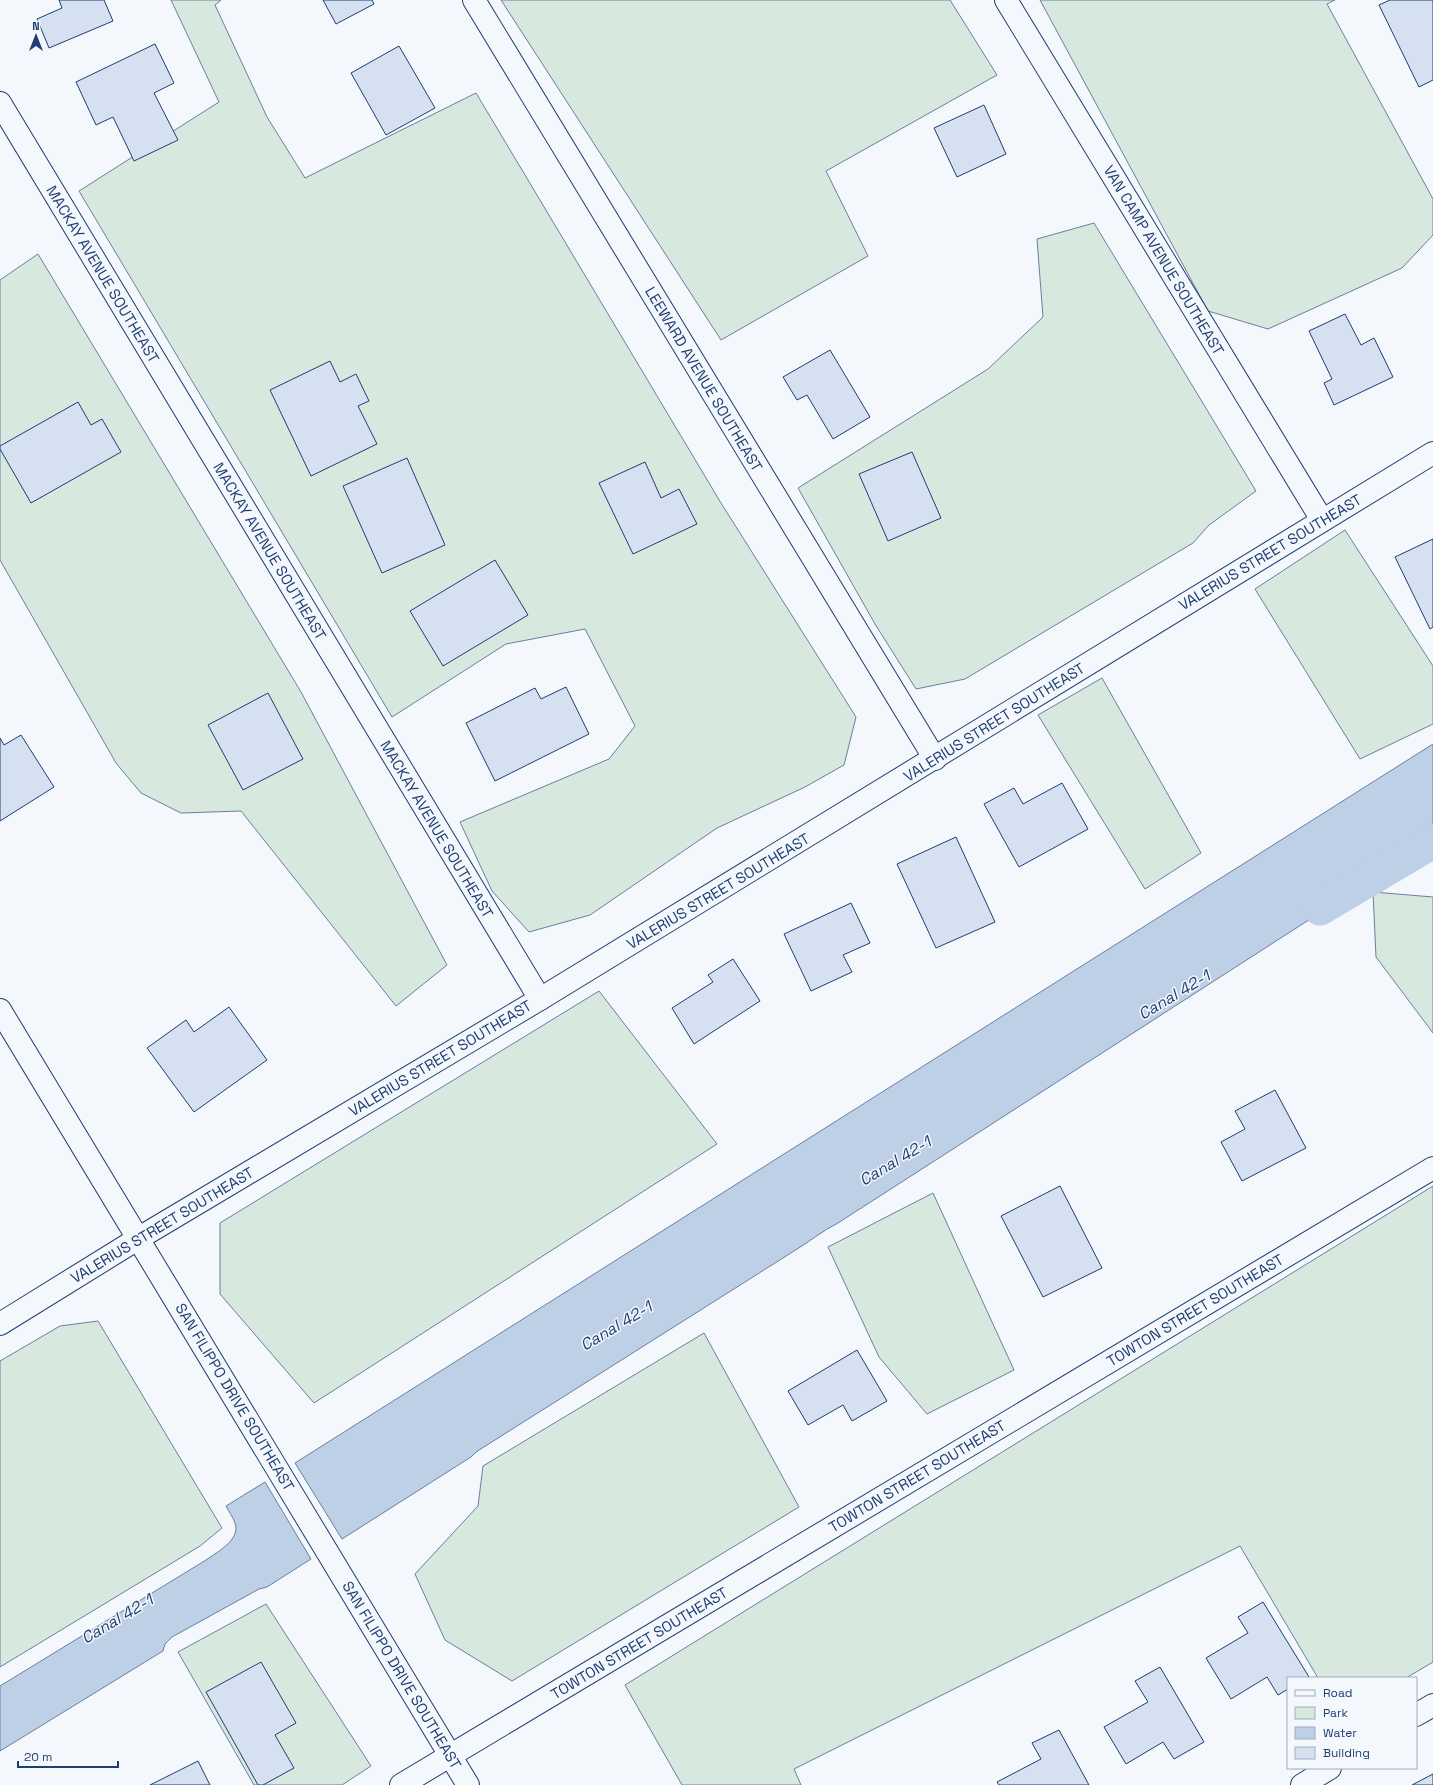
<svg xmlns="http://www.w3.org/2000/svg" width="1433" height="1785" font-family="'Space Grotesk',sans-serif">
<rect width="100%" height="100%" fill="#f4f7fb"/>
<g fill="#d7e8df" stroke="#687fa3">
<polygon points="171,0 221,0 215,5 267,117 305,178 476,93 721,503 856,717 844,765 805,787 717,828 590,915 529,932 492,891 460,822 609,759 635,726 585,629 506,644 392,717 79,191 219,102"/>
<polygon points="501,0 950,0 997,75 826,171 868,256 721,340"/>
<polygon points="1040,0 1335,0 1327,4 1433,199 1433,235 1402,268 1268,329 1208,311"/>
<polygon points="1094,223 1256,491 1209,525 1193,543 965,679 916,689 875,624 798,488 988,369 1043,317 1037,239"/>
<polygon points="38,254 301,692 447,965 396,1006 241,811 181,813 141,793 116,763 0,560 0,280"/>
<polygon points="1345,530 1433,666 1433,724 1360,759 1255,589"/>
<polygon points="1102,678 1201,853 1145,889 1038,715"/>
<polygon points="1373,892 1433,897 1433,1033 1376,957"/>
<polygon points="599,991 717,1144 314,1403 220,1294 220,1223"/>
<polygon points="1433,1186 1433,1662 1406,1678 1318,1678 1240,1546 794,1769 801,1785 682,1785 625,1685"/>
<polygon points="933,1193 1014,1370 927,1414 879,1357 828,1247"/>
<polygon points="98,1321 222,1528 200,1546 0,1667 0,1361 60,1326"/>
<polygon points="704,1333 799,1507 512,1681 445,1640 415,1574 478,1506 483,1466"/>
<polygon points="266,1604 371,1766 342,1785 254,1785 178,1652"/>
</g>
<g fill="#bed0e5" stroke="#687fa3">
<path d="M 1433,744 L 1433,839 L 1376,876 L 1365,878 L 1360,887 L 838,1223 C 822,1231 809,1242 794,1251 L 476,1452 L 471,1457 L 342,1539 L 295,1463 Z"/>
<path d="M 265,1482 L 311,1559 L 267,1587 L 259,1589 L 172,1637 L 165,1644 L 163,1651 L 0,1751 L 0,1686 L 206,1560 C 217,1552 241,1540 235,1523 C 233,1517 229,1512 226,1506 Z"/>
</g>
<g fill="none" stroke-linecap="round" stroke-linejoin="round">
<polyline stroke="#bed0e5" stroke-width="35" points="1320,908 1433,841"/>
</g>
<g fill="#d5e0f0" stroke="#1d3f73">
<polygon points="59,0 104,0 113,21 49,48 37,19 62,8"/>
<polygon points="323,0 372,0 374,4 336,24"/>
<polygon points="1390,0 1433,0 1433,80 1419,87 1379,5"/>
<polygon points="155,44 174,83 154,93 178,140 134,161 113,117 96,125 76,82"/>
<polygon points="399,46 435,108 386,135 351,73"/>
<polygon points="984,105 1006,154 957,177 934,128"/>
<polygon points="1345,314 1361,345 1374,338 1393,377 1334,405 1324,383 1332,379 1309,331"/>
<polygon points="830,350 870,417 833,439 807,395 797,400 783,377"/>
<polygon points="330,361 340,382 356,374 369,401 358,406 377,444 311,476 270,390"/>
<polygon points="78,402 91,425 102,419 121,452 31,503 0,449 0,446"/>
<polygon points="912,452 941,518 888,541 859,474"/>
<polygon points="407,458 445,545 382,573 343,486"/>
<polygon points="645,462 661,498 679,489 697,524 633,554 599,483"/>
<polygon points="1433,539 1433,627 1430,629 1395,557"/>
<polygon points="495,560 528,615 443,666 410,611"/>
<polygon points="566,687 589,734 495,781 466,723 535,688 541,699"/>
<polygon points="268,693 303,759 243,790 208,725"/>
<polygon points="21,735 54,787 0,821 0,738 4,745"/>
<polygon points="1062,783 1088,829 1019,867 984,804 1014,788 1023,804"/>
<polygon points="956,837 995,922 936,948 897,864"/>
<polygon points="851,903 870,943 843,955 852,972 811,991 784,934"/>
<polygon points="733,959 760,1001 694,1044 672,1008 713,982 708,975"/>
<polygon points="229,1007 267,1060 194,1112 147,1048 186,1020 194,1032"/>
<polygon points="1275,1090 1306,1148 1242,1181 1221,1142 1245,1129 1235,1111"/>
<polygon points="1060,1186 1102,1268 1043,1297 1001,1216"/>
<polygon points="857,1350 887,1401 852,1421 843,1405 808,1425 788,1391"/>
<polygon points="1263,1602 1309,1677 1307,1678 1288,1678 1288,1689 1278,1695 1267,1677 1231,1699 1206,1658 1248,1633 1238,1617"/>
<polygon points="261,1662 296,1723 275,1735 294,1768 263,1785 258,1785 206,1692"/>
<polygon points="1160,1667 1204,1742 1174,1759 1163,1742 1126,1764 1104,1727 1148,1702 1135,1681"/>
<polygon points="1059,1730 1089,1785 999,1785 997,1782 1041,1759 1032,1743"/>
<polygon points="198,1761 210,1785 150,1785"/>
<polygon points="1433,1774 1433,1785 1412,1785"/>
</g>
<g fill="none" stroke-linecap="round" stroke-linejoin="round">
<g stroke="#1d3f73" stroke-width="24">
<g id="minor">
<polyline points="474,0 935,759"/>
<polyline points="1006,0 1322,520"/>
<polyline points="0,103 540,999"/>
<polyline points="0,1324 139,1238 540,999 1433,453"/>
<polyline points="1416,1715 1433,1705"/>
<polyline points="401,1785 1433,1168"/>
<polyline points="1302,1785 1330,1768"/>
</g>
</g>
<g stroke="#1d3f73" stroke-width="24">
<polyline id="tertiary" points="0,1010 468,1785"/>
</g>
<use href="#minor" stroke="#f4f7fb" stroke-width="22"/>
<use href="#tertiary" stroke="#f4f7fb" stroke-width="22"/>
</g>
<g text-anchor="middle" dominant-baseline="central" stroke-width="3" stroke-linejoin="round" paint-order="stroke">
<g font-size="15" fill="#1d3f73" stroke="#f4f7fb">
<text transform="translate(1164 260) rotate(59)">VAN CAMP AVENUE SOUTHEAST</text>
<text transform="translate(103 274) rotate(59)">MACKAY AVENUE SOUTHEAST</text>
<text transform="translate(704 379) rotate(59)">LEEWARD AVENUE SOUTHEAST</text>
<text transform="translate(270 551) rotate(59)">MACKAY AVENUE SOUTHEAST</text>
<text transform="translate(1270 552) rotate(-31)">VALERIUS STREET SOUTHEAST</text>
<text transform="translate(994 722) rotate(-32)">VALERIUS STREET SOUTHEAST</text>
<text transform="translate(437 829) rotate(59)">MACKAY AVENUE SOUTHEAST</text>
<text transform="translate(718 891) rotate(-31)">VALERIUS STREET SOUTHEAST</text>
<text transform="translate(440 1058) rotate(-31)">VALERIUS STREET SOUTHEAST</text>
<text transform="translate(162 1225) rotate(-31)">VALERIUS STREET SOUTHEAST</text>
<text transform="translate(1195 1310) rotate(-31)">TOWTON STREET SOUTHEAST</text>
<text transform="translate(235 1397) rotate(59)">SAN FILIPPO DRIVE SOUTHEAST</text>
<text transform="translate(917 1476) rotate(-31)">TOWTON STREET SOUTHEAST</text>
<text transform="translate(639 1643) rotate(-31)">TOWTON STREET SOUTHEAST</text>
<text transform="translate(402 1675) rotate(59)">SAN FILIPPO DRIVE SOUTHEAST</text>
</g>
<g font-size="16" font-style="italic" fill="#1d3f73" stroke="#f4f7fb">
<text transform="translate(1174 995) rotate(-31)">Canal 42-1</text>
<text transform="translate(895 1161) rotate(-31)">Canal 42-1</text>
<text transform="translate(616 1326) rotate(-31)">Canal 42-1</text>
<text transform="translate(117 1619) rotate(-31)">Canal 42-1</text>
</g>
</g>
<rect x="1287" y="1677" width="130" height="92" fill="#f4f7fb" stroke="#9eadc5"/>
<rect x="1295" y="1690" width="20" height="6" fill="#f4f7fb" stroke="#9eadc5"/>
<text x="1323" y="1697" font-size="12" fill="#1d3f73">Road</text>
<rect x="1295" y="1707" width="20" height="12" fill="#d7e8df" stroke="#9eadc5"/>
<text x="1323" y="1717" font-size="12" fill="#1d3f73">Park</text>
<rect x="1295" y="1727" width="20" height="12" fill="#bed0e5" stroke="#9eadc5"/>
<text x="1323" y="1737" font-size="12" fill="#1d3f73">Water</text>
<rect x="1295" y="1747" width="20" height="12" fill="#d5e0f0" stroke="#9eadc5"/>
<text x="1323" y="1757" font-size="12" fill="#1d3f73">Building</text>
<g transform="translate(36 36)" stroke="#f4f7fb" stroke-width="3" paint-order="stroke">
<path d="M0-3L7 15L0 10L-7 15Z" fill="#1d3f73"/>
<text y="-6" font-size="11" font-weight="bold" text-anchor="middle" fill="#1d3f73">N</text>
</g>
<path d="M18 1761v6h100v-6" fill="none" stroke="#1d3f73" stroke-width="2"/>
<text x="24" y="1761" font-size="12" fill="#1d3f73" stroke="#f4f7fb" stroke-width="3" paint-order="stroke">20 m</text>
</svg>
